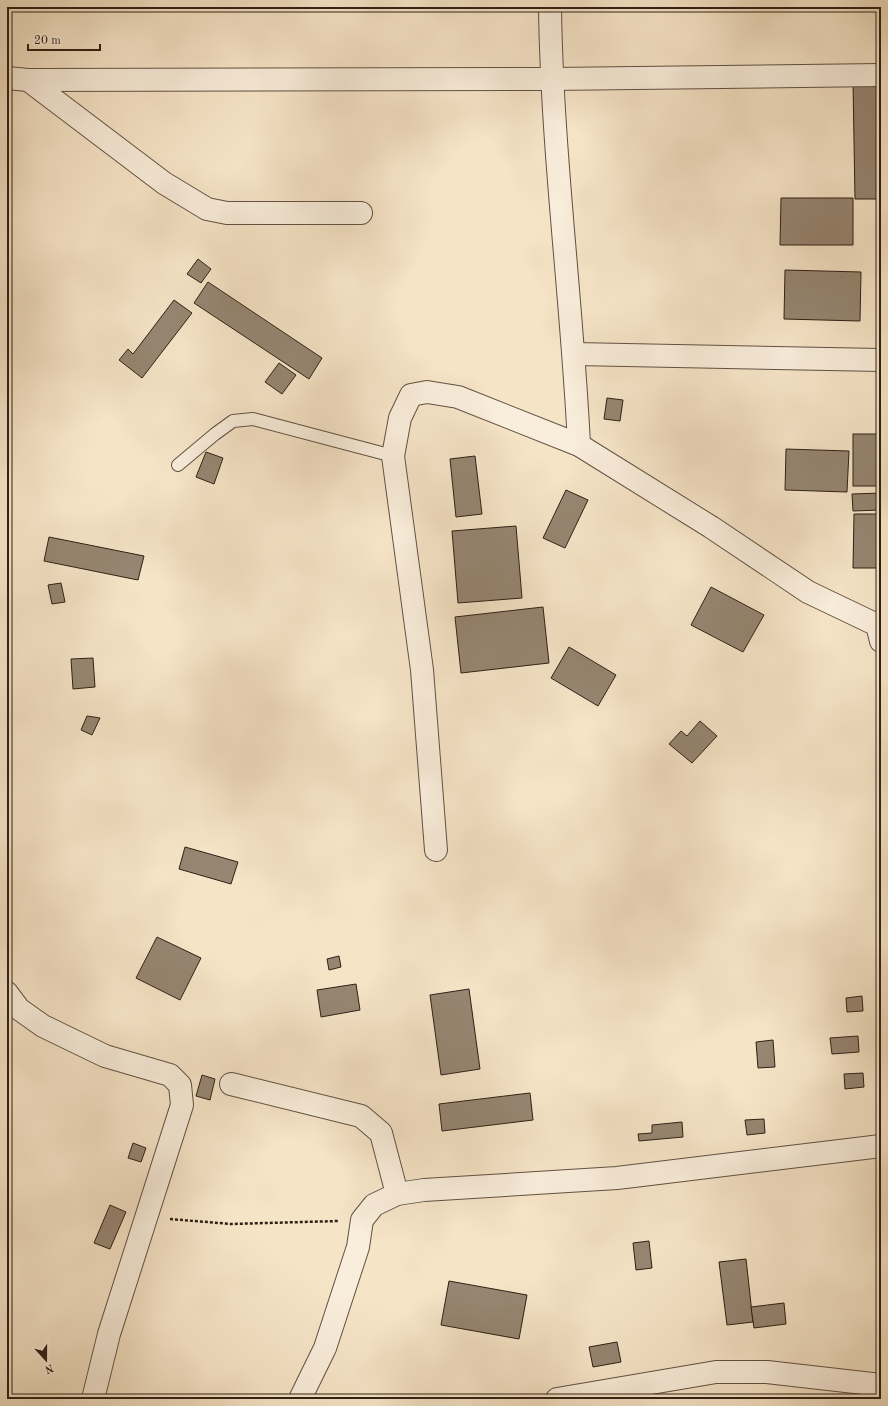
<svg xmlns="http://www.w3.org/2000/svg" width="888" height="1406" font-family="'Old Standard TT',serif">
<rect width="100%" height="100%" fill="#f6e4c7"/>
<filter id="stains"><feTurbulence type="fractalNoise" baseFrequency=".005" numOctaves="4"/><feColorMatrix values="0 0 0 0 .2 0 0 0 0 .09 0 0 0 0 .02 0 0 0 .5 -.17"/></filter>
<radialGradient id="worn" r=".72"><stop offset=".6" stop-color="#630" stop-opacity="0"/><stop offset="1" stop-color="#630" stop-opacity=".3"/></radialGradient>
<g fill="#968672" stroke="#2f2015">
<polygon points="853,83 881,83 881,199 855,199"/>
<polygon points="781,198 853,198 853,245 780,245"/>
<polygon points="198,259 211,269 201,283 187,274"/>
<polygon points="785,270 861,272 860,321 784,319"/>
<polygon points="208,282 322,358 309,379 194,303"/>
<polygon points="174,300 192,313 142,378 119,360 128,349 133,354"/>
<polygon points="279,363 296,375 282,394 265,382"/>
<polygon points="607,398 623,400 620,421 604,419"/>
<rect x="853" y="434" width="28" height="52"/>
<polygon points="786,449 849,451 847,492 785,490"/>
<polygon points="206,452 223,458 214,484 196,477"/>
<polygon points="475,456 482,514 456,517 450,459"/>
<polygon points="566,490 588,500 565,548 543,538"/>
<polygon points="881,493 881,510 853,511 852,494"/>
<polygon points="854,514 881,514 881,568 853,568"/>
<polygon points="516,526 522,598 458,603 452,531"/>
<polygon points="49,537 144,556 138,580 44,561"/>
<polygon points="61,583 65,602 52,604 48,585"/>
<polygon points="711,587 764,615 743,652 691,625"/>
<polygon points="543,607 549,663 461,673 455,617"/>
<polygon points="569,647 616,675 598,706 551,678"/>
<polygon points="93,658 95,687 73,689 71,659"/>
<polygon points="87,716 100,718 92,735 81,730"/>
<polygon points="700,721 717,736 692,763 669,744 681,731 687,736"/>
<polygon points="185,847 238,862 231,884 179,869"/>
<polygon points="157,937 201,958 180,1000 136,978"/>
<polygon points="339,956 341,967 329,970 327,959"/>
<polygon points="356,984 360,1010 321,1017 317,990"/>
<polygon points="469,989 480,1069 441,1075 430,995"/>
<polygon points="862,996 863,1011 847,1012 846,998"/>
<polygon points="858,1036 859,1052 832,1054 830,1038"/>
<polygon points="773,1040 775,1067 758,1068 756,1042"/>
<polygon points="863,1073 864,1087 845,1089 844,1074"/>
<polygon points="202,1075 215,1079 210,1100 196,1096"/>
<polygon points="530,1093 533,1120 442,1131 439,1104"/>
<polygon points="764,1119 765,1133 747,1135 745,1120"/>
<polygon points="682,1122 683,1137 639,1141 638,1134 652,1133 652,1125"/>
<polygon points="133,1143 146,1148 141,1162 128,1158"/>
<polygon points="110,1205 126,1212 110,1249 94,1243"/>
<polygon points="649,1241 652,1268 636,1270 633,1243"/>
<polygon points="746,1259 753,1322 727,1325 719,1262"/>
<polygon points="449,1281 527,1295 519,1339 441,1325"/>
<polygon points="7,1294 10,1295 7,1306"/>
<polygon points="784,1303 786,1324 754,1328 751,1307"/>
<polygon points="617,1342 621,1362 593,1367 589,1347"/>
</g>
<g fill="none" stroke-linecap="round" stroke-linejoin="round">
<g stroke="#615142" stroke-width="14">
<polyline id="lane" points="178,465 215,434 233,421 253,419 393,456"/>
</g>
<g stroke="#615142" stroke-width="24">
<g id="street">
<path d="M 550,7 C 552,153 572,299 579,445"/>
<polyline points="7,78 28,80 551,79 881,75"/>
<polyline points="28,80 164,183 207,209 227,213 361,213"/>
<polyline points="575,354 881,360"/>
<polyline points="436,850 422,670 393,456 400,418 411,395 427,392 458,397 579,445 711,527 808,592 877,625 881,641"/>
<polyline points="7,993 19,1009 43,1026 105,1056 170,1075 180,1085 182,1105 109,1334 93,1399"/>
<polyline points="231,1084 361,1116 381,1133 397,1194"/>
<polyline points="300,1399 325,1348 358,1247 362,1220 374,1205 397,1194 424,1190 617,1178 881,1146"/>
<polyline points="557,1399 716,1372 767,1372 881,1385"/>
</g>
</g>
<polyline stroke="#2f2015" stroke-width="2.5" stroke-dasharray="3 2" stroke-linecap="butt" points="170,1219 231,1224 339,1221"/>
<use href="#lane" stroke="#f9eddb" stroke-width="12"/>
<use href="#street" stroke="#f9eddb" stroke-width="22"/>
</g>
<rect width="888" height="1406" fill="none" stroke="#f6e4c7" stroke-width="24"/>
<rect x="8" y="8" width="872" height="1390" fill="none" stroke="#2f2015" stroke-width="2"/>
<rect x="12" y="12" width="864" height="1382" fill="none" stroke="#2f2015"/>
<g transform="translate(46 1360) rotate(159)" stroke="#f9eddb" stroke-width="3" paint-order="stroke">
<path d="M0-3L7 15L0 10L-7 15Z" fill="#2f2015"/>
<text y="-6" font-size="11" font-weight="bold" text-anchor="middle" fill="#2f2015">N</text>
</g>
<path d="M28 44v6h72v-6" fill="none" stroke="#2f2015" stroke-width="2"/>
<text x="34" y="44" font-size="12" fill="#2f2015" stroke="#f9eddb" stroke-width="3" paint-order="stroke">20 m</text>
<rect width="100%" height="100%" filter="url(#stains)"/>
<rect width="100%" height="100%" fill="url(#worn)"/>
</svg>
